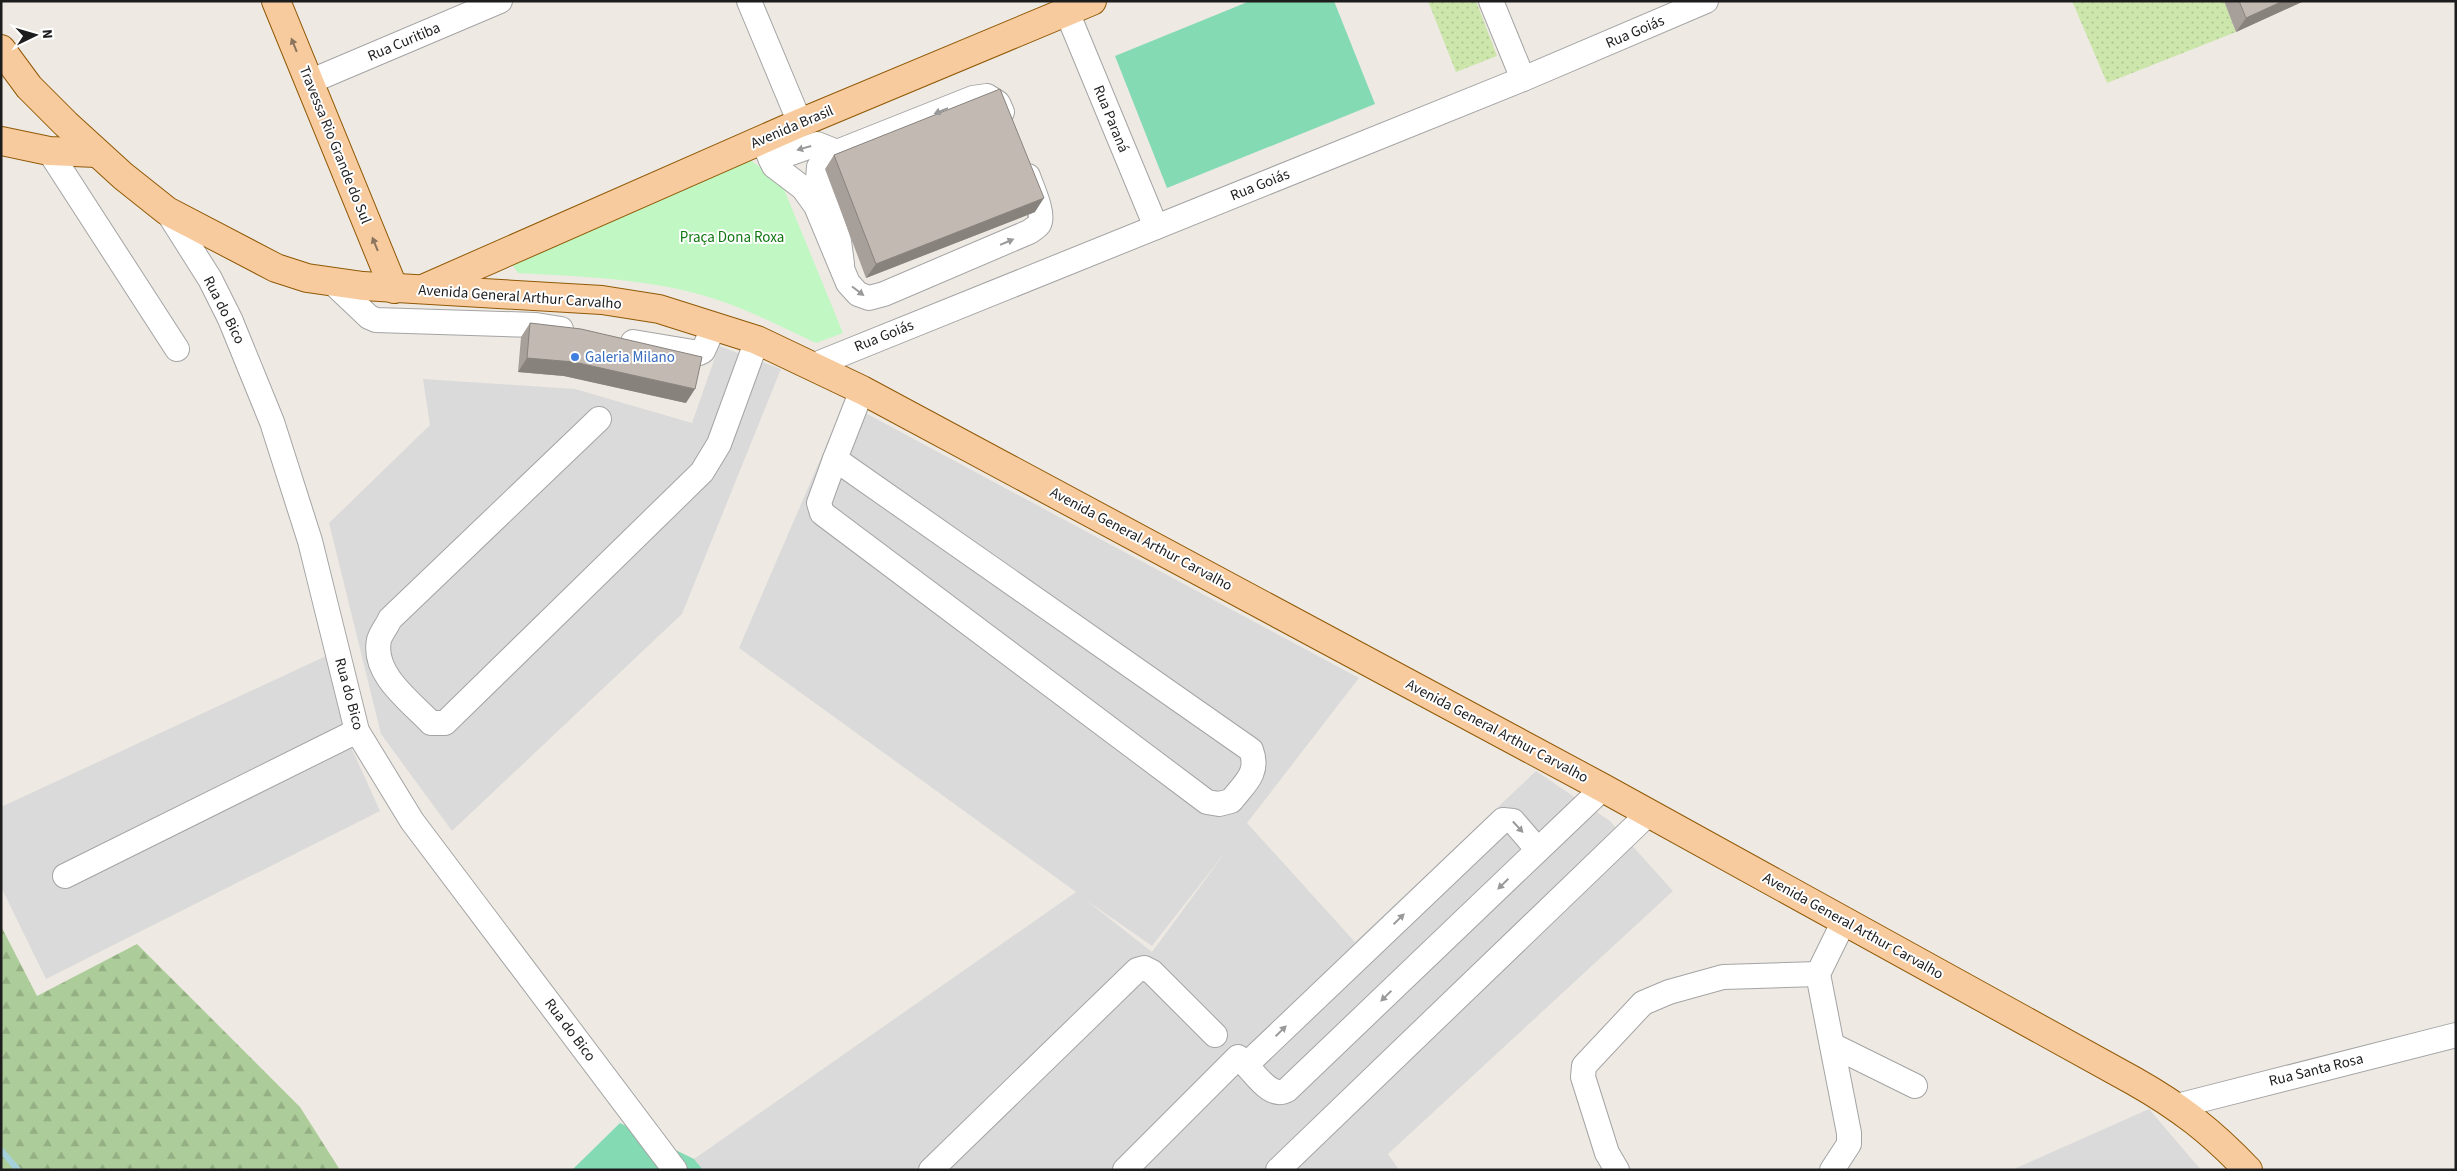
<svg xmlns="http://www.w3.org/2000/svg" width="2457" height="1171" font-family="'Source Sans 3',sans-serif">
<defs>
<pattern id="grass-dots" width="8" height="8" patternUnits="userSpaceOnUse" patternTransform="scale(1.25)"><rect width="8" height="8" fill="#cce6ab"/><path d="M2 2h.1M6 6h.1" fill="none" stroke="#afc593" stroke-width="1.8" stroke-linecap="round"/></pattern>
<pattern id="forest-firs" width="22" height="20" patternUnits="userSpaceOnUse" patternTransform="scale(1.25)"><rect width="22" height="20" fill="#accc99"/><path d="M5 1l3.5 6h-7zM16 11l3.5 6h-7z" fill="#94af83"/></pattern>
</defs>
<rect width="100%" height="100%" fill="#eeeae3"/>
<g fill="#dbdada" fill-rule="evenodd">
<polygon points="719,346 781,369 682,614 452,831 381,734 329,523 430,425 423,379 575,389 692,423"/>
<path d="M 845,402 L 1359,678 L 1247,823 L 1355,942 L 1536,771 L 1610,821 L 1673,891 L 1388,1154 L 1399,1170 L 703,1170 L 694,1159 L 1076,892 L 739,648 ZM 1227,850 L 1152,952 L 1086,900 L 1152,946 Z"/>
<polygon points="326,656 351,747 380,811 46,979 1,887 1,807"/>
<polygon points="2149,1109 2201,1170 2012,1170"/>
</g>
<g fill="url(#grass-dots)">
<polygon points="1428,1 1476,1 1497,56 1456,72"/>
<polygon points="2072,1 2224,1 2236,32 2107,83"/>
</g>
<polygon fill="url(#forest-firs)" points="1,926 37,996 137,944 300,1107 340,1170 1,1170"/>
<path fill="#c1f7c2" d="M 746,157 L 781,182 L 843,333 L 816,343 C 788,330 761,316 732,305 C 665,279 589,277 518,273 L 511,263 Z"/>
<g fill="#84dab3">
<polygon points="1250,1 1334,1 1375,104 1167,188 1115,56"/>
<polygon points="620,1123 694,1159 703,1170 572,1170"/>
</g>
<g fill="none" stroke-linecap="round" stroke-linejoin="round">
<polyline stroke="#a5d2da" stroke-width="6" points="1,1150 18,1170"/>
<g stroke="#a4a4a4" stroke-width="26">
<g id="minor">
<polyline points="749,1 800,123"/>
<polyline points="1491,1 1523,79"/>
<polyline points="1067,12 1156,227"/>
<polyline points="309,82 500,1"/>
<path d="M 762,140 L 774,166 L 803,188 L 816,206 L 848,283 L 858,294 L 869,298 L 884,294 L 1029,232 C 1032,230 1037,227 1039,224 C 1045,214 1031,186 1028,176"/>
<polyline points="49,151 177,349"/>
<polyline points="771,160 817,144 837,152"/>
<polyline points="167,211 210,279 230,319 272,422 310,541 357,731 412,821 675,1170"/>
<polyline points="842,264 839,241 818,179 819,167 837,152 973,98 987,96 998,103 1002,112"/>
<polyline points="332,282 369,317 376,320 536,325 561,329"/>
<polyline points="633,342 699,353 703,351 714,326"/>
<polyline points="812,366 1523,79 1706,1"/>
<path d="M 599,419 L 390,619 C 387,626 381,633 379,640 C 372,674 410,701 431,723 L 445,723 L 702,472 L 719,444 L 757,340"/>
<path d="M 835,459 L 1251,750 C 1260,773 1244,784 1231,801 L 1219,804 L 1207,802 L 822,513 L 819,503 Z"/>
<polyline points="835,459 862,390"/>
<path d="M 1538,850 L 1513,821 L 1503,820 L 1246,1065 C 1257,1076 1271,1099 1287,1090 L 1538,850 L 1603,788"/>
<polyline points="65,876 357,731"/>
<polyline points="1832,1045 1915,1086"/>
<polyline points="2177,1106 2456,1035"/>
<polyline points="931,1170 1137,970 1144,968 1152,972 1215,1035"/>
<polyline points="1125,1170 1238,1057"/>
<polyline points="1278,1170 1649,813"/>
<polyline points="1617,1170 1607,1153 1583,1077 1584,1066 1643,1003 1669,992 1723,977 1818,974"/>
<polyline points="1832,1170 1849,1144 1849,1133 1818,974 1844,921"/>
</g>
</g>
<g stroke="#905906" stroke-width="30">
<g id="major">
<polyline points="276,1 394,289"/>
<path d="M 1,49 L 29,87 L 66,124 L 123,176 L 167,211 L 276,268 L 307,278 L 363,286 L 602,300 L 659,309 L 757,340 L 862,390 L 1603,788 L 2134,1081 C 2180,1107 2212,1132 2248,1170"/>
<polyline points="1,141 49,151 97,153"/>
<polyline points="425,288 800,123 1092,1"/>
</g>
</g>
<use href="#minor" stroke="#fff" stroke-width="24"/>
<use href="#major" stroke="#f8cb9e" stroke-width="28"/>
</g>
<g fill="#a79f9a">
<polygon points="2224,1 2304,1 2236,32"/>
<polygon points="834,155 1035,212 866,278 825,169"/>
<polygon points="530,323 686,403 564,376 518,372 521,337"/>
</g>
<g fill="#88827d">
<polygon points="2283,1 2304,1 2236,32 2246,18"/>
<polygon points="1044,198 1035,212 866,278 876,264"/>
<polygon points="527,358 574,362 695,389 686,403 564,376 518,372"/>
</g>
<g fill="#c2b9b3" stroke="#88827d">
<polygon points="2239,1 2283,1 2246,18"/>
<polygon points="1000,89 1044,198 876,264 834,155"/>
<polygon points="530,323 581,329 702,357 695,389 574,362 527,358"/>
</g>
<defs><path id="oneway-solid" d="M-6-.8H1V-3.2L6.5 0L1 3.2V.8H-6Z" transform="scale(1.25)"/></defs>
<g fill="#8a745e">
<use href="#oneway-solid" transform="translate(294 45) rotate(-112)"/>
<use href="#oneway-solid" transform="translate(375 244) rotate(-112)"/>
</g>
<g fill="#999">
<use href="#oneway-solid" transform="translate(941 111) rotate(158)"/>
<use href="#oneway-solid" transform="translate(804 148) rotate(164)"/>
<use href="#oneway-solid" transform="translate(1007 242) rotate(-23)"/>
<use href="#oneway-solid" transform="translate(858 291) rotate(37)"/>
<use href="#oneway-solid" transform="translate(1518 827) rotate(47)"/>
<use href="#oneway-solid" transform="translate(1503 884) rotate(136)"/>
<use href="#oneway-solid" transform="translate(1399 919) rotate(-44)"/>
<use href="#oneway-solid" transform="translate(1386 996) rotate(136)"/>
<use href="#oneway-solid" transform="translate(1281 1031) rotate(-44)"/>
</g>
<circle fill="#3f7fe0" stroke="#fff" stroke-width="2" cx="575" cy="357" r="5"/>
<g text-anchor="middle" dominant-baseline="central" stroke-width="4" stroke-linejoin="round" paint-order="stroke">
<g font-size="15" fill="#1d1d1d" stroke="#fff">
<text transform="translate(1635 32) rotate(-23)">Rua Goiás</text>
<text transform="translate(404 42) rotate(-23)">Rua Curitiba</text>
<text transform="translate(1111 119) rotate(68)">Rua Paraná</text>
<text transform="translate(792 127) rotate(-23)">Avenida Brasil</text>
<text transform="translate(335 145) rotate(68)">Travessa Rio Grande do Sul</text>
<text transform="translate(1260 185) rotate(-22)">Rua Goiás</text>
<text transform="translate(520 297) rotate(4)">Avenida General Arthur Carvalho</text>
<text transform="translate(224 310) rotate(63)">Rua do Bico</text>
<text transform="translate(884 336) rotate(-22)">Rua Goiás</text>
<text transform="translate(1141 539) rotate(28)">Avenida General Arthur Carvalho</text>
<text transform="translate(349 694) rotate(75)">Rua do Bico</text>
<text transform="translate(1497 731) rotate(28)">Avenida General Arthur Carvalho</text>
<text transform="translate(1853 926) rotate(29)">Avenida General Arthur Carvalho</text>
<text transform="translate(570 1030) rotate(53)">Rua do Bico</text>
<text transform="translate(2316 1070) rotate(-14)">Rua Santa Rosa</text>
</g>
<g font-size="15" fill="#107711" stroke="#fff">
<text x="732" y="237">Praça Dona Roxa</text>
</g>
<g font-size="15" fill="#366cbe" stroke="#fff" text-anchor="start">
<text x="585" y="357">Galeria Milano</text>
</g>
</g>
<rect width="2457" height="1171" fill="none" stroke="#1d1d1d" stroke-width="5"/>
<g transform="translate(35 35) rotate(85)" stroke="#ffffff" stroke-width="4" paint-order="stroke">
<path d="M0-4L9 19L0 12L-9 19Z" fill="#1d1d1d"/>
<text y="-8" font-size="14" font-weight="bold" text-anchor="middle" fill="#1d1d1d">N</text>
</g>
</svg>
